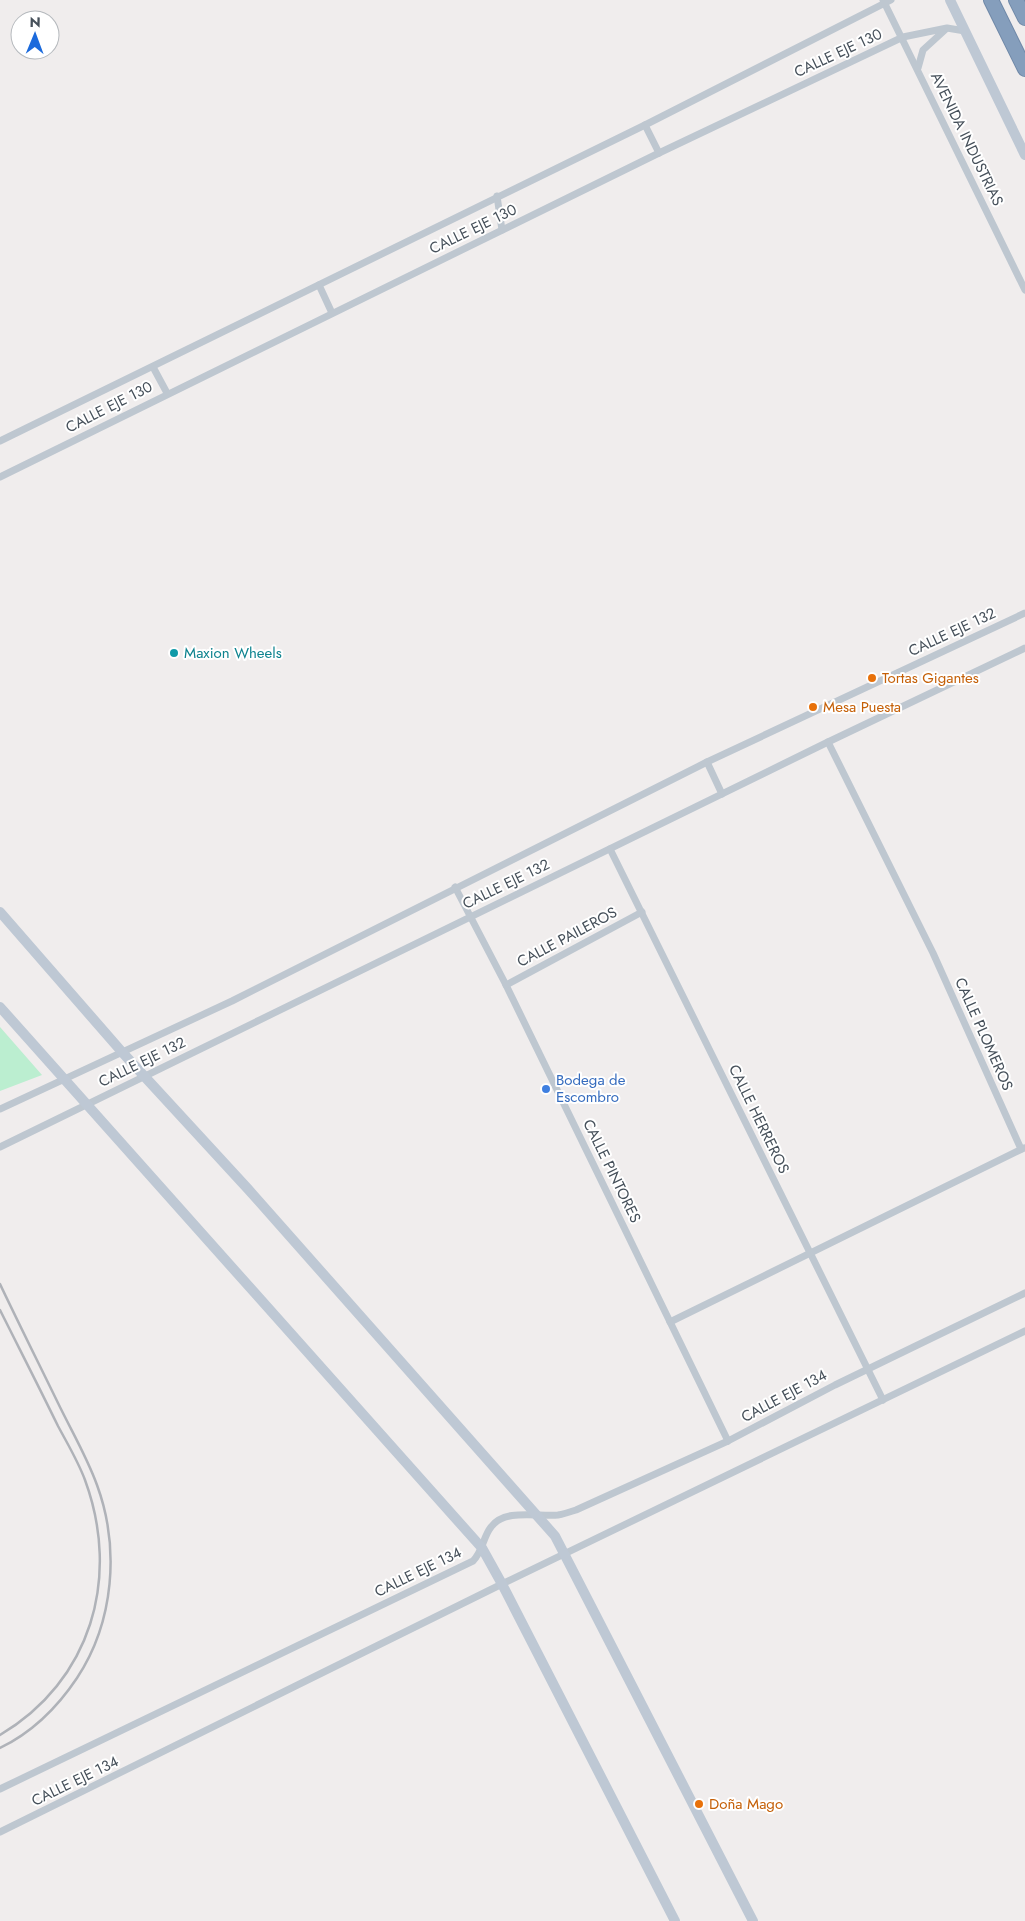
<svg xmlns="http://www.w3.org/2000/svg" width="1025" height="1921" font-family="Jost,sans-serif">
<rect width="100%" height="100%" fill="#f0eded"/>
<polygon fill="#bbeed0" points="0,1027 42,1075 0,1091"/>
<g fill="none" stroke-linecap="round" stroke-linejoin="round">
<g stroke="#7089a8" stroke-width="16">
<g id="highway">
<polyline points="991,0 1025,69"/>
<polyline points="1016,0 1025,18"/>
</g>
</g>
<g stroke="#bec7d0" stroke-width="7">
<polyline points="883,0 1025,290"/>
<polyline points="918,68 923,50 946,29"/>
<polyline points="645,125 659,153"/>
<polyline points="497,196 502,230"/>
<polyline points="319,285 332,313"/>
<polyline points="153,367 167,393"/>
<polyline points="0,441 645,125 891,0"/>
<polyline points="0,477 659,153 903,37 947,28 965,31"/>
<polyline points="828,742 933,953 1021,1149"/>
<polyline points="707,762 722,794"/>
<polyline points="610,849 883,1400"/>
<polyline points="455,887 506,985 728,1441"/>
<polyline points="506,985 642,912"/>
<polyline points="0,1109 232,1001 707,762 1025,613"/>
<polyline points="0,1147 828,742 1025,648"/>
<polyline points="670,1322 1024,1148"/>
<path d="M 0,1789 L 473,1561 C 483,1551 483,1537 491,1527 C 505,1508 538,1517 558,1515 C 564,1514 570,1512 576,1510 L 728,1441 L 835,1385 L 1025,1293"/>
<polyline points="0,1832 502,1584 1025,1331"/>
</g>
<g stroke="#bec8d4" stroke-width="10">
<polyline points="950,0 1025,155"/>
<polyline points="0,912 122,1052 248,1189 555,1536 753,1921"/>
<polyline points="0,1007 482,1548 502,1584 675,1921"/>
</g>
<use href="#highway" stroke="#859ebc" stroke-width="14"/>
<g stroke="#afb2b8" stroke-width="2.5">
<path d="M 0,1284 C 19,1324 39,1364 58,1403 C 71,1430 87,1457 97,1485 C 120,1548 114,1622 77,1678 C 57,1708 33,1732 0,1748"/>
<path d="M 0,1310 C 19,1348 39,1387 58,1426 C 67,1443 78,1461 85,1480 C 121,1578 91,1681 0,1735"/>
</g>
</g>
<circle fill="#0f9aa8" stroke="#fff" stroke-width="2" cx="174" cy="653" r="5"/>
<g fill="#e8710a" stroke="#fff" stroke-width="2">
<circle cx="872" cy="678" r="5"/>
<circle cx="813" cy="707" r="5"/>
<circle cx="699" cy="1804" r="5"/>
</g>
<circle fill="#3f7fe0" stroke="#fff" stroke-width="2" cx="546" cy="1089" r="5"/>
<g text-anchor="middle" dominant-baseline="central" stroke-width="4" stroke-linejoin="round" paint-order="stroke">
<g font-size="15" fill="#46505a" stroke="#fff">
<text transform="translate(838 53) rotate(-25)">CALLE EJE 130</text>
<text transform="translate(967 139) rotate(64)">AVENIDA INDUSTRIAS</text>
<text transform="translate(473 229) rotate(-26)">CALLE EJE 130</text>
<text transform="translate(109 407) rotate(-27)">CALLE EJE 130</text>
<text transform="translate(952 632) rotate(-25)">CALLE EJE 132</text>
<text transform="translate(506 884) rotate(-26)">CALLE EJE 132</text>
<text transform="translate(567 937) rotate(-28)">CALLE PAILEROS</text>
<text transform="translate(984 1034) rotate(66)">CALLE PLOMEROS</text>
<text transform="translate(142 1062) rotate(-26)">CALLE EJE 132</text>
<text transform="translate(759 1119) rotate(64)">CALLE HERREROS</text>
<text transform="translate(612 1171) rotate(64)">CALLE PINTORES</text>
<text transform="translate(784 1396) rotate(-28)">CALLE EJE 134</text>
<text transform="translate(418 1572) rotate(-26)">CALLE EJE 134</text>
<text transform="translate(75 1781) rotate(-26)">CALLE EJE 134</text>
</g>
<g font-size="15" fill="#0d838f" stroke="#fff" text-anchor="start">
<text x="184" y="653">Maxion Wheels</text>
</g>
<g font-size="15" fill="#c56008" stroke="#fff" text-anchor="start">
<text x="882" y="678">Tortas Gigantes</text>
<text x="823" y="707">Mesa Puesta</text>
<text x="709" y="1804">Doña Mago</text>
</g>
<g font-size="15" fill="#366cbe" stroke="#fff" text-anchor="start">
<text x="556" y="1080">Bodega de<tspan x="556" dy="17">Escombro</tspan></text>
</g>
</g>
<g transform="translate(35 35) rotate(1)"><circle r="24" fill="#ffffff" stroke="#b5b9bd"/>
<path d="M0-4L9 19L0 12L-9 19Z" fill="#1b6adc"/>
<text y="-8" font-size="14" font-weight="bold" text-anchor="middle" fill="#46505a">N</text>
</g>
</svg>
